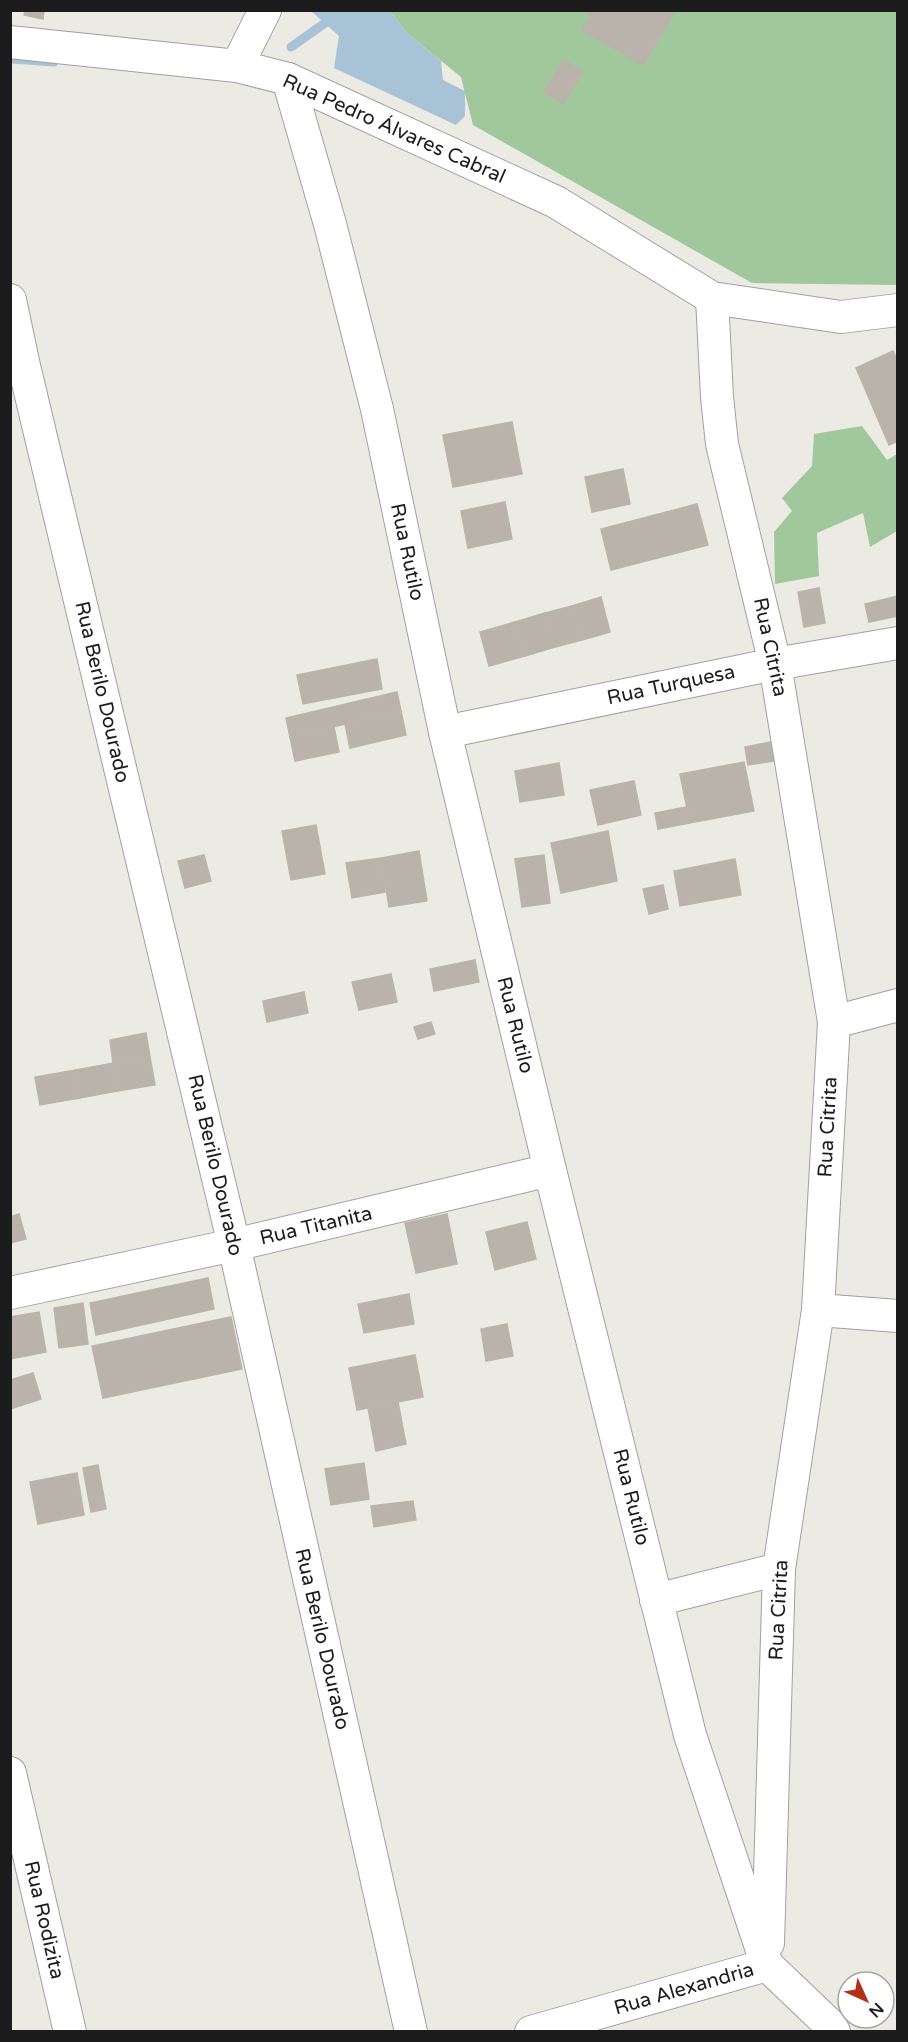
<svg xmlns="http://www.w3.org/2000/svg" width="908" height="2042" font-family="'Varela Round',sans-serif">
<rect width="100%" height="100%" fill="#ecebe3"/>
<g fill="#a1c79c">
<polygon points="390,11 897,11 897,285 752,283 473,125 461,77 407,33"/>
<polygon points="862,426 887,460 897,454 897,531 870,547 863,513 817,533 819,576 775,584 774,532 792,511 782,498 812,466 814,434"/>
</g>
<polygon fill="#a8c3d5" points="311,11 390,11 407,33 441,61 443,80 465,91 465,116 456,125 334,68 339,36"/>
<g fill="none" stroke-linecap="round" stroke-linejoin="round">
<g stroke="#a8c3d5" stroke-width="9">
<polyline points="291,47 325,23"/>
<polyline points="13,59 54,62"/>
</g>
</g>
<g fill="#b9b3ac" stroke="#bcb4a7" stroke-width="1.5">
<polygon points="25,10 44,10 43,19 24,15"/>
<polygon points="582,10 676,10 643,65 582,30 591,15"/>
<polygon points="564,60 583,72 563,104 543,92"/>
<polygon points="893,351 898,362 898,441 889,445 856,368"/>
<polygon points="512,422 522,474 453,487 443,435"/>
<polygon points="623,469 630,504 592,512 585,477"/>
<polygon points="505,502 512,539 468,548 461,511"/>
<polygon points="697,504 708,545 611,570 601,529"/>
<polygon points="819,588 825,623 804,627 798,592"/>
<polygon points="898,596 898,616 869,622 865,604"/>
<polygon points="601,597 610,632 582,640 572,606"/>
<polygon points="572,606 582,640 555,647 545,613"/>
<polygon points="545,613 555,647 525,656 515,622"/>
<polygon points="515,622 525,656 489,666 480,632"/>
<polygon points="377,659 382,689 303,704 297,675"/>
<polygon points="397,692 401,711 290,737 286,718"/>
<polygon points="401,711 406,735 350,748 345,724"/>
<polygon points="334,727 339,752 295,761 290,737"/>
<polygon points="771,742 774,761 748,765 745,747"/>
<polygon points="744,762 754,811 690,823 680,774"/>
<polygon points="559,763 564,795 520,802 515,771"/>
<polygon points="634,781 641,815 598,825 590,790"/>
<polygon points="687,807 690,823 658,829 655,813"/>
<polygon points="316,825 325,874 291,880 282,831"/>
<polygon points="608,831 617,881 561,893 551,843"/>
<polygon points="419,851 427,901 389,907 381,858"/>
<polygon points="204,855 211,881 185,888 178,861"/>
<polygon points="544,855 550,903 522,907 515,859"/>
<polygon points="381,858 386,892 352,898 346,863"/>
<polygon points="735,859 741,895 680,906 674,871"/>
<polygon points="663,885 668,909 649,914 643,889"/>
<polygon points="475,960 479,982 434,991 430,969"/>
<polygon points="391,974 397,1002 359,1010 352,982"/>
<polygon points="304,992 308,1013 267,1022 263,1001"/>
<polygon points="431,1022 435,1034 418,1039 414,1027"/>
<polygon points="146,1033 150,1057 113,1063 110,1040"/>
<polygon points="150,1057 155,1085 118,1091 113,1063"/>
<polygon points="113,1063 118,1091 80,1098 75,1070"/>
<polygon points="75,1070 80,1098 40,1105 35,1077"/>
<polygon points="19,1214 26,1239 10,1243 10,1217"/>
<polygon points="447,1214 457,1264 416,1273 405,1223"/>
<polygon points="527,1222 536,1259 495,1270 486,1232"/>
<polygon points="208,1278 214,1309 96,1335 90,1303"/>
<polygon points="409,1294 414,1324 364,1333 358,1304"/>
<polygon points="83,1303 88,1344 59,1348 54,1308"/>
<polygon points="39,1312 46,1352 10,1359 10,1317"/>
<polygon points="231,1317 242,1369 103,1398 92,1346"/>
<polygon points="507,1324 513,1356 486,1361 481,1329"/>
<polygon points="415,1355 423,1397 357,1410 349,1368"/>
<polygon points="33,1373 41,1399 10,1409 10,1380"/>
<polygon points="398,1402 406,1444 376,1451 368,1408"/>
<polygon points="364,1463 369,1499 331,1505 325,1469"/>
<polygon points="98,1465 106,1509 91,1512 83,1468"/>
<polygon points="77,1473 84,1515 38,1524 30,1482"/>
<polygon points="413,1501 416,1520 374,1527 371,1506"/>
</g>
<g fill="none" stroke-linecap="round" stroke-linejoin="round">
<g stroke="#a0a0a0" stroke-width="34">
<g id="street">
<polyline points="10,42 237,66 288,79 556,202 712,298 841,317 898,310"/>
<polyline points="237,66 265,10"/>
<polyline points="288,79 330,224 377,409 445,732 550,1170 690,1735 767,1965 830,2025 834,2032"/>
<polyline points="712,298 717,397 722,444 775,664 834,1022 818,1310 779,1569 768,1943"/>
<polyline points="10,300 24,366 234,1245 411,2032"/>
<polyline points="445,732 775,664 898,643"/>
<polyline points="834,1022 898,1005"/>
<polyline points="10,1293 234,1245 550,1170"/>
<polyline points="818,1310 898,1316"/>
<polyline points="656,1600 779,1569"/>
<polyline points="10,1773 70,2032"/>
<polyline points="531,2032 767,1965"/>
</g>
</g>
<use href="#street" stroke="#fff" stroke-width="32"/>
</g>
<g text-anchor="middle" dominant-baseline="central" stroke-width="4.5" stroke-linejoin="round" paint-order="stroke">
<g font-size="20" fill="#1c1c1c" stroke="#fff">
<text transform="translate(394 129) rotate(24)">Rua Pedro Álvares Cabral</text>
<text transform="translate(407 552) rotate(78)">Rua Rutilo</text>
<text transform="translate(770 647) rotate(78)">Rua Citrita</text>
<text transform="translate(671 685) rotate(-12)">Rua Turquesa</text>
<text transform="translate(102 692) rotate(77)">Rua Berilo Dourado</text>
<text transform="translate(515 1025) rotate(76)">Rua Rutilo</text>
<text transform="translate(828 1127) rotate(-87)">Rua Citrita</text>
<text transform="translate(215 1165) rotate(77)">Rua Berilo Dourado</text>
<text transform="translate(316 1226) rotate(-13)">Rua Titanita</text>
<text transform="translate(631 1497) rotate(76)">Rua Rutilo</text>
<text transform="translate(779 1610) rotate(-87)">Rua Citrita</text>
<text transform="translate(322 1639) rotate(77)">Rua Berilo Dourado</text>
<text transform="translate(44 1920) rotate(77)">Rua Rodizita</text>
<text transform="translate(684 1989) rotate(-16)">Rua Alexandria</text>
</g>
</g>
<rect width="908" height="2042" fill="none" stroke="#1c1c1c" stroke-width="24"/>
<g transform="translate(866 2000) rotate(135)"><circle r="28" fill="#ffffff" stroke="#a4a4a4" stroke-width="1.5"/>
<path d="M0-4.5L10 22L0 15L-10 22Z" fill="#b23016"/>
<text y="-9" font-size="16" font-weight="bold" text-anchor="middle" fill="#1c1c1c">N</text>
</g>
</svg>
